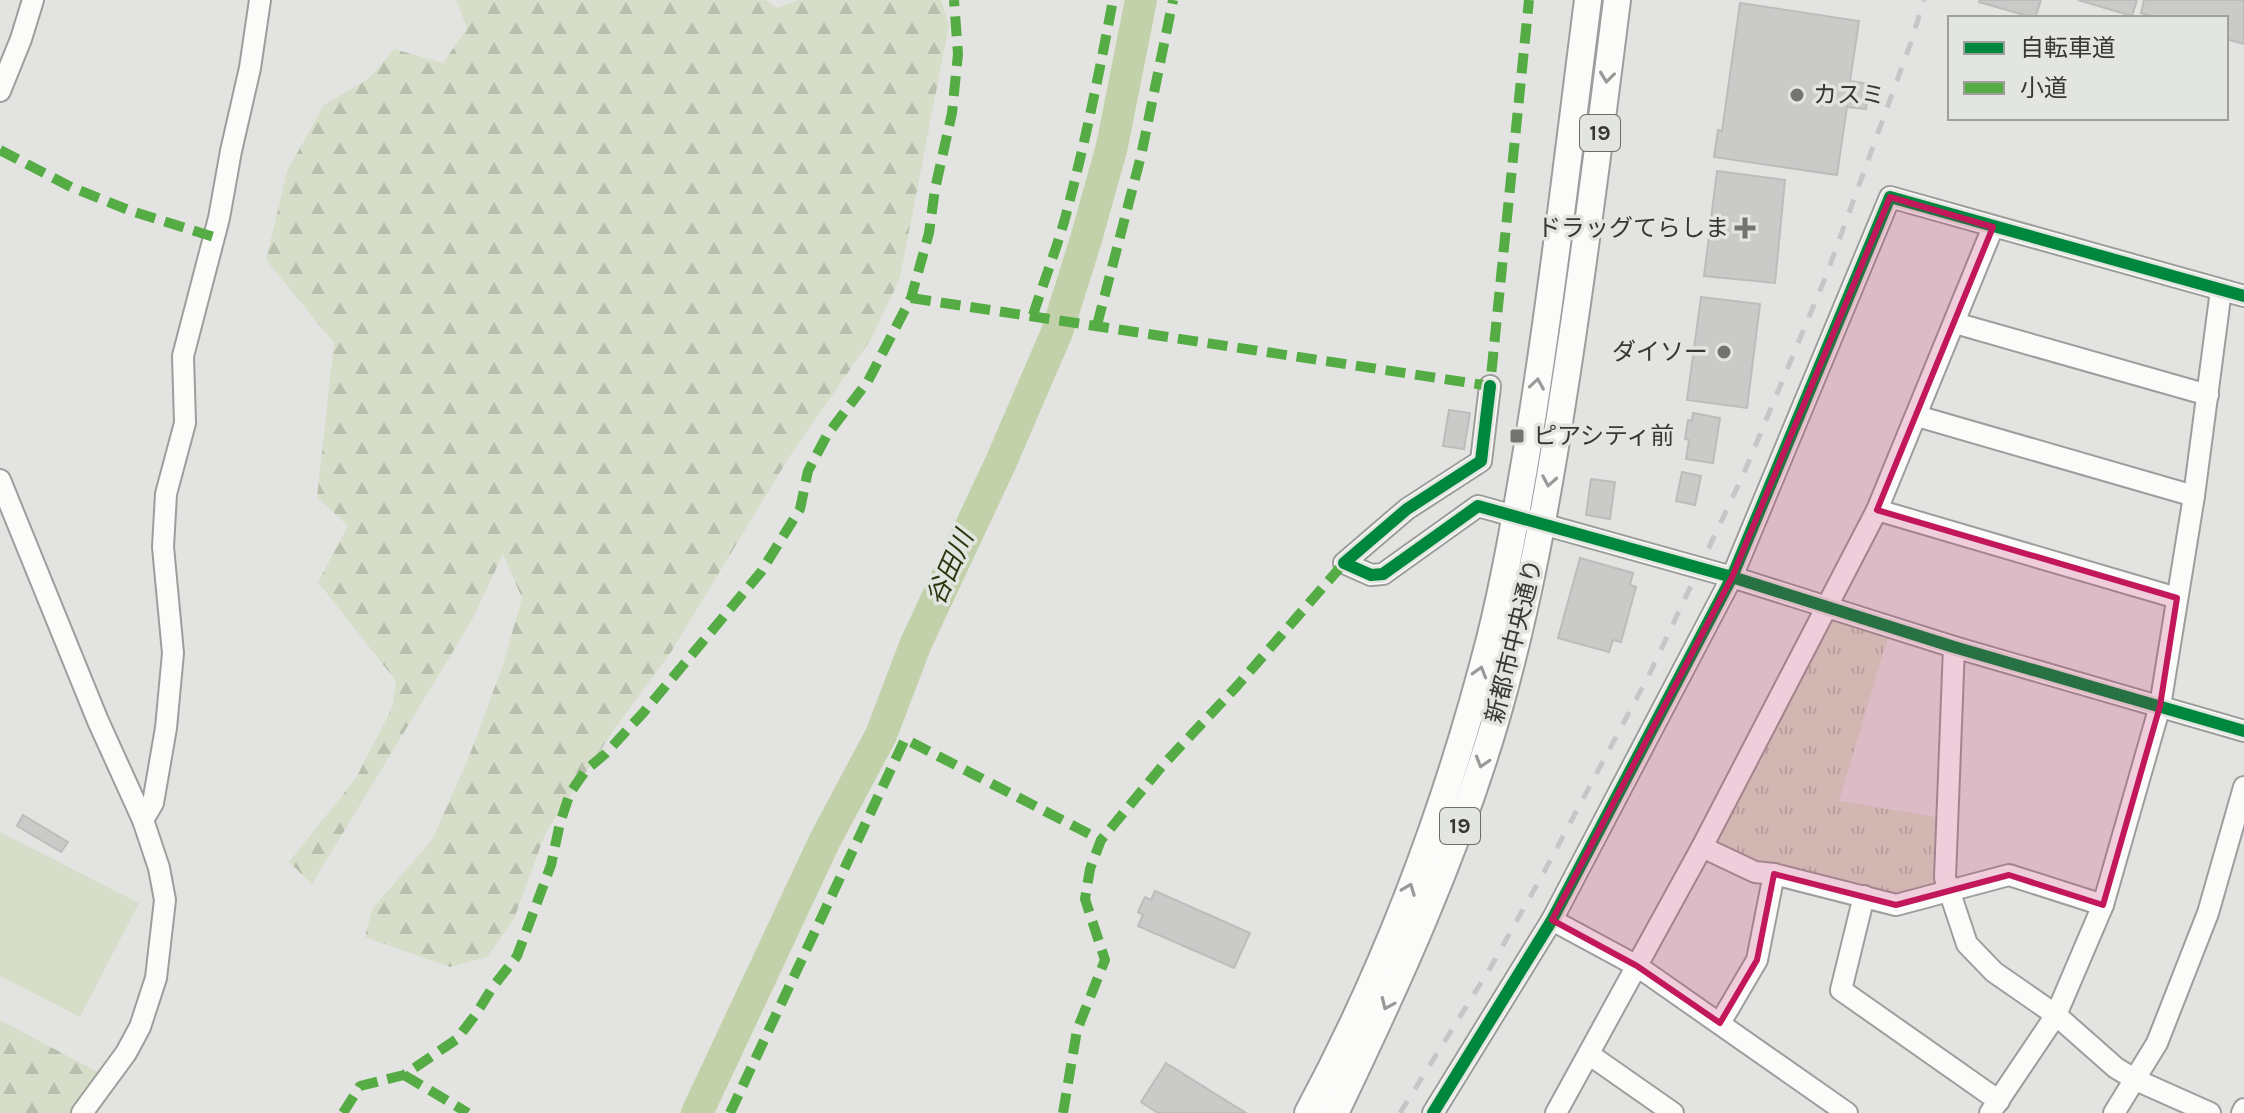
<svg xmlns="http://www.w3.org/2000/svg" width="2244" height="1113" font-family="Karla,'Noto Sans JP',sans-serif">
<defs>
<pattern id="forest-firs" width="22" height="20" patternUnits="userSpaceOnUse" patternTransform="scale(2)"><rect width="22" height="20" fill="#d6dec9"/><path d="M5 1l3.5 6h-7zM16 11l3.5 6h-7z" fill="#b8bfad"/></pattern>
<pattern id="park-tufts" width="24" height="20" patternUnits="userSpaceOnUse" patternTransform="scale(2)"><rect width="24" height="20" fill="#d6dec9"/><path d="M3 7l-1-3M5 7V3M7 7l1-3M15 17l-1-3M17 17v-4M19 17l1-3" fill="none" stroke="#b8bfad"/></pattern>
</defs>
<rect width="100%" height="100%" fill="#e3e4e1"/>
<polygon fill="#d6dec9" points="0,832 139,903 80,1017 0,976"/>
<g fill="url(#forest-firs)">
<polygon points="456,0 765,0 777,8 799,0 941,0 949,25 900,278 871,339 788,459 671,652 615,728 545,834 514,919 487,957 450,967 365,937 372,909 432,840 470,754 503,665 522,598 503,554 472,620 312,884 289,862 356,778 392,708 396,681 318,582 348,526 317,497 334,343 266,260 287,171 324,105 368,79 394,49 443,63 467,28"/>
<polygon points="0,1020 109,1078 82,1113 0,1113"/>
</g>
<polygon fill="url(#park-tufts)" points="1826,607 1891,627 1839,801 1947,819 1949,893 1896,905 1702,847"/>
<g fill="none" stroke-linecap="round" stroke-linejoin="round">
<polyline stroke="#c2d1aa" stroke-width="32" points="697,1113 825,840 881,735 916,643 1001,462 1057,332 1087,236 1112,146 1141,0"/>
</g>
<g fill="#cacbc9" stroke="#bcbdbb" stroke-width="2">
<polygon points="1980,0 2041,0 2035,18 1979,2"/>
<polygon points="2078,0 2137,0 2132,16"/>
<polygon points="2144,0 2244,0 2244,44 2226,39 2226,18 2158,18 2141,13"/>
<polygon points="1740,3 1859,21 1850,81 1869,84 1866,109 1847,107 1837,175 1714,157 1718,130 1722,131"/>
<polygon points="1717,171 1785,180 1775,283 1704,276"/>
<polygon points="1701,297 1760,304 1747,408 1687,400"/>
<polygon points="1449,410 1470,413 1464,449 1443,446"/>
<polygon points="1693,413 1720,418 1713,463 1686,459 1689,440 1685,439 1688,420 1692,421"/>
<polygon points="1682,472 1701,476 1695,505 1676,501"/>
<polygon points="1591,479 1615,482 1610,519 1586,515"/>
<polygon points="1580,558 1633,573 1630,585 1636,587 1621,642 1613,640 1609,652 1558,638"/>
<polygon points="23,815 68,842 61,852 17,826"/>
<polygon points="1155,891 1250,933 1234,968 1138,926 1143,915 1138,912 1145,897 1151,900"/>
<polygon points="1166,1063 1246,1113 1158,1113 1141,1102"/>
</g>
<g fill="none" stroke-linecap="round" stroke-linejoin="round">
<g stroke="#9d9e9c" stroke-width="24">
<g id="minor">
<polyline points="0,91 21,39 33,0"/>
<polyline points="1955,323 2208,395"/>
<polyline points="1490,386 1481,461 1407,509 1344,563 1371,575 1383,574 1478,506 1732,577 1954,647 2244,731"/>
<polyline points="1917,416 2194,496"/>
<polyline points="0,480 98,721 143,820 159,868 165,900 156,978 140,1027 126,1053 82,1113"/>
<polyline points="1877,510 2177,598"/>
<polyline points="1954,647 1945,878 1967,944 1994,972 2056,1015 2116,1068 2136,1080 2210,1113"/>
<polyline points="143,820 153,803 166,728 173,653 163,547 166,494 185,423 183,356 219,218 231,151 250,68 260,0"/>
<polyline points="1702,847 1755,872 1774,874 1896,905 2009,875 2103,905"/>
<polyline points="1864,896 1841,990 1999,1101"/>
<polyline points="1552,920 1637,966 1847,1113"/>
<polyline points="1720,1023 1757,960 1774,874"/>
<polyline points="1590,1055 1673,1113"/>
<polyline points="1433,1113 1552,920 1732,577 1890,197 2244,296"/>
<polyline points="1556,1113 1702,847 1877,510 1993,227"/>
<polyline points="1990,1113 2056,1015 2103,905 2160,706 2194,496 2221,290"/>
<polyline points="2114,1113 2157,1043 2208,913 2244,787"/>
<polyline points="2242,1113 2244,1109"/>
</g>
</g>
<g stroke="#9d9e9c" stroke-width="30">
<g id="major">
<path d="M 1308,1113 C 1388,964 1448,803 1490,639 C 1506,575 1517,509 1528,444 C 1552,296 1569,148 1588,0"/>
<path d="M 1335,1113 C 1397,984 1457,853 1497,715 C 1528,607 1548,495 1565,384 C 1585,256 1601,128 1617,0"/>
</g>
</g>
<use href="#minor" stroke="#fbfbfa" stroke-width="20"/>
<use href="#major" stroke="#fbfbfa" stroke-width="26"/>
<polyline stroke="#c6c6c6" stroke-width="5" stroke-dasharray="14 14" stroke-linecap="butt" points="1400,1113 1492,965 1544,872 1649,675 1744,473 1826,276 1911,42 1924,0"/>
<g stroke="#55ac45" stroke-width="10" stroke-dasharray="20 10" stroke-linecap="butt">
<polyline points="0,150 71,187 131,211 214,237"/>
<polyline points="911,298 1490,386 1529,0"/>
<path d="M 1033,315 C 1043,284 1055,253 1064,222 C 1084,149 1099,74 1113,0"/>
<polyline points="1097,325 1141,156 1173,0"/>
<polyline points="404,1075 468,1113"/>
<polyline points="343,1113 360,1086 404,1075 457,1039 476,1014 492,988 517,956 551,865 560,823 570,793 586,770 605,754 643,713 761,572 800,509 808,471 827,435 868,381 911,298 929,233 935,189 952,113 958,54 954,0"/>
<polyline points="730,1113 905,739 1101,840"/>
<polyline points="1063,1113 1077,1030 1105,960 1085,899 1090,869 1101,840 1163,765 1237,686 1344,563"/>
</g>
<g stroke="#e3e5e0" stroke-width="17">
<g id="cycleway">
<polyline points="1490,386 1481,461 1407,509 1344,563 1371,575 1383,574 1478,506 1732,577 1954,647 2244,731"/>
<polyline points="1433,1113 1552,920 1732,577 1890,197 2244,296"/>
</g>
</g>
<use href="#cycleway" stroke="#00873e" stroke-width="12"/>
</g>
<defs><path id="oneway-chevron" d="M-2-3.5L2.5 0L-2 3.5" fill="none" stroke-width="1.6" stroke-linecap="round" stroke-linejoin="round" transform="scale(2)"/></defs>
<g stroke="#999a98">
<use href="#oneway-chevron" transform="translate(1607 77) rotate(97)"/>
<use href="#oneway-chevron" transform="translate(1537 384) rotate(-81)"/>
<use href="#oneway-chevron" transform="translate(1549 481) rotate(100)"/>
<use href="#oneway-chevron" transform="translate(1480 672) rotate(-74)"/>
<use href="#oneway-chevron" transform="translate(1482 762) rotate(107)"/>
<use href="#oneway-chevron" transform="translate(1409 889) rotate(-69)"/>
<use href="#oneway-chevron" transform="translate(1387 1004) rotate(114)"/>
</g>
<path fill="#c2185b" fill-opacity="0.2" stroke="#c2185b" stroke-width="6" stroke-linejoin="round" d="M 1890,197 L 1993,227 L 1877,510 L 2177,598 L 2160,706 L 2103,905 L 2009,875 L 1896,905 L 1774,874 L 1757,960 L 1720,1023 L 1637,966 L 1552,920 L 1732,577 Z"/>
<g fill="#737472" stroke="#e3e5e0" stroke-width="3">
<circle cx="1797" cy="95" r="8"/>
<path d="M1741 216h8v8h8v8h-8v8h-8v-8h-8v-8h8z"/>
<circle cx="1724" cy="352" r="8"/>
<rect x="1509" y="428" width="16" height="16" rx="4"/>
</g>
<g text-anchor="middle" dominant-baseline="central" stroke-width="7" stroke-linejoin="round" paint-order="stroke">
<g fill="#e3e5e0" stroke="#6b6c69" stroke-width="2">
<rect x="1580" y="115" width="40" height="36" rx="6"/>
<rect x="1440" y="808" width="40" height="36" rx="6"/>
</g>
<g font-size="22" font-weight="bold" fill="#373836">
<text x="1600" y="133">19</text>
<text x="1460" y="826">19</text>
</g>
<g font-size="24" fill="#373836" stroke="#e3e5e0" text-anchor="start">
<text x="1813" y="95">カスミ</text>
<text x="1729" y="228" text-anchor="end">ドラッグてらしま</text>
<text x="1708" y="352" text-anchor="end">ダイソー</text>
<text x="1533" y="436">ピアシティ前</text>
</g>
<g font-size="24" fill="#373836" stroke="#e3e5e0">
<text transform="translate(1514 641) rotate(-76)">新都市中央通り</text>
</g>
<g font-size="26" font-style="italic" fill="#2a370f" stroke="#e3e5e0">
<text transform="translate(950 568) rotate(-66)">谷田川</text>
</g>
</g>
<rect x="1948" y="16" width="280" height="104" fill="#e3e5e0" stroke="#9ea09c" stroke-width="2"/>
<rect x="1964" y="42" width="40" height="12" fill="#00873e" stroke="#9ea09c" stroke-width="2"/>
<text x="2020" y="56" font-size="24" fill="#373836">自転車道</text>
<rect x="1964" y="82" width="40" height="12" fill="#55ac45" stroke="#9ea09c" stroke-width="2"/>
<text x="2020" y="96" font-size="24" fill="#373836">小道</text>
</svg>
